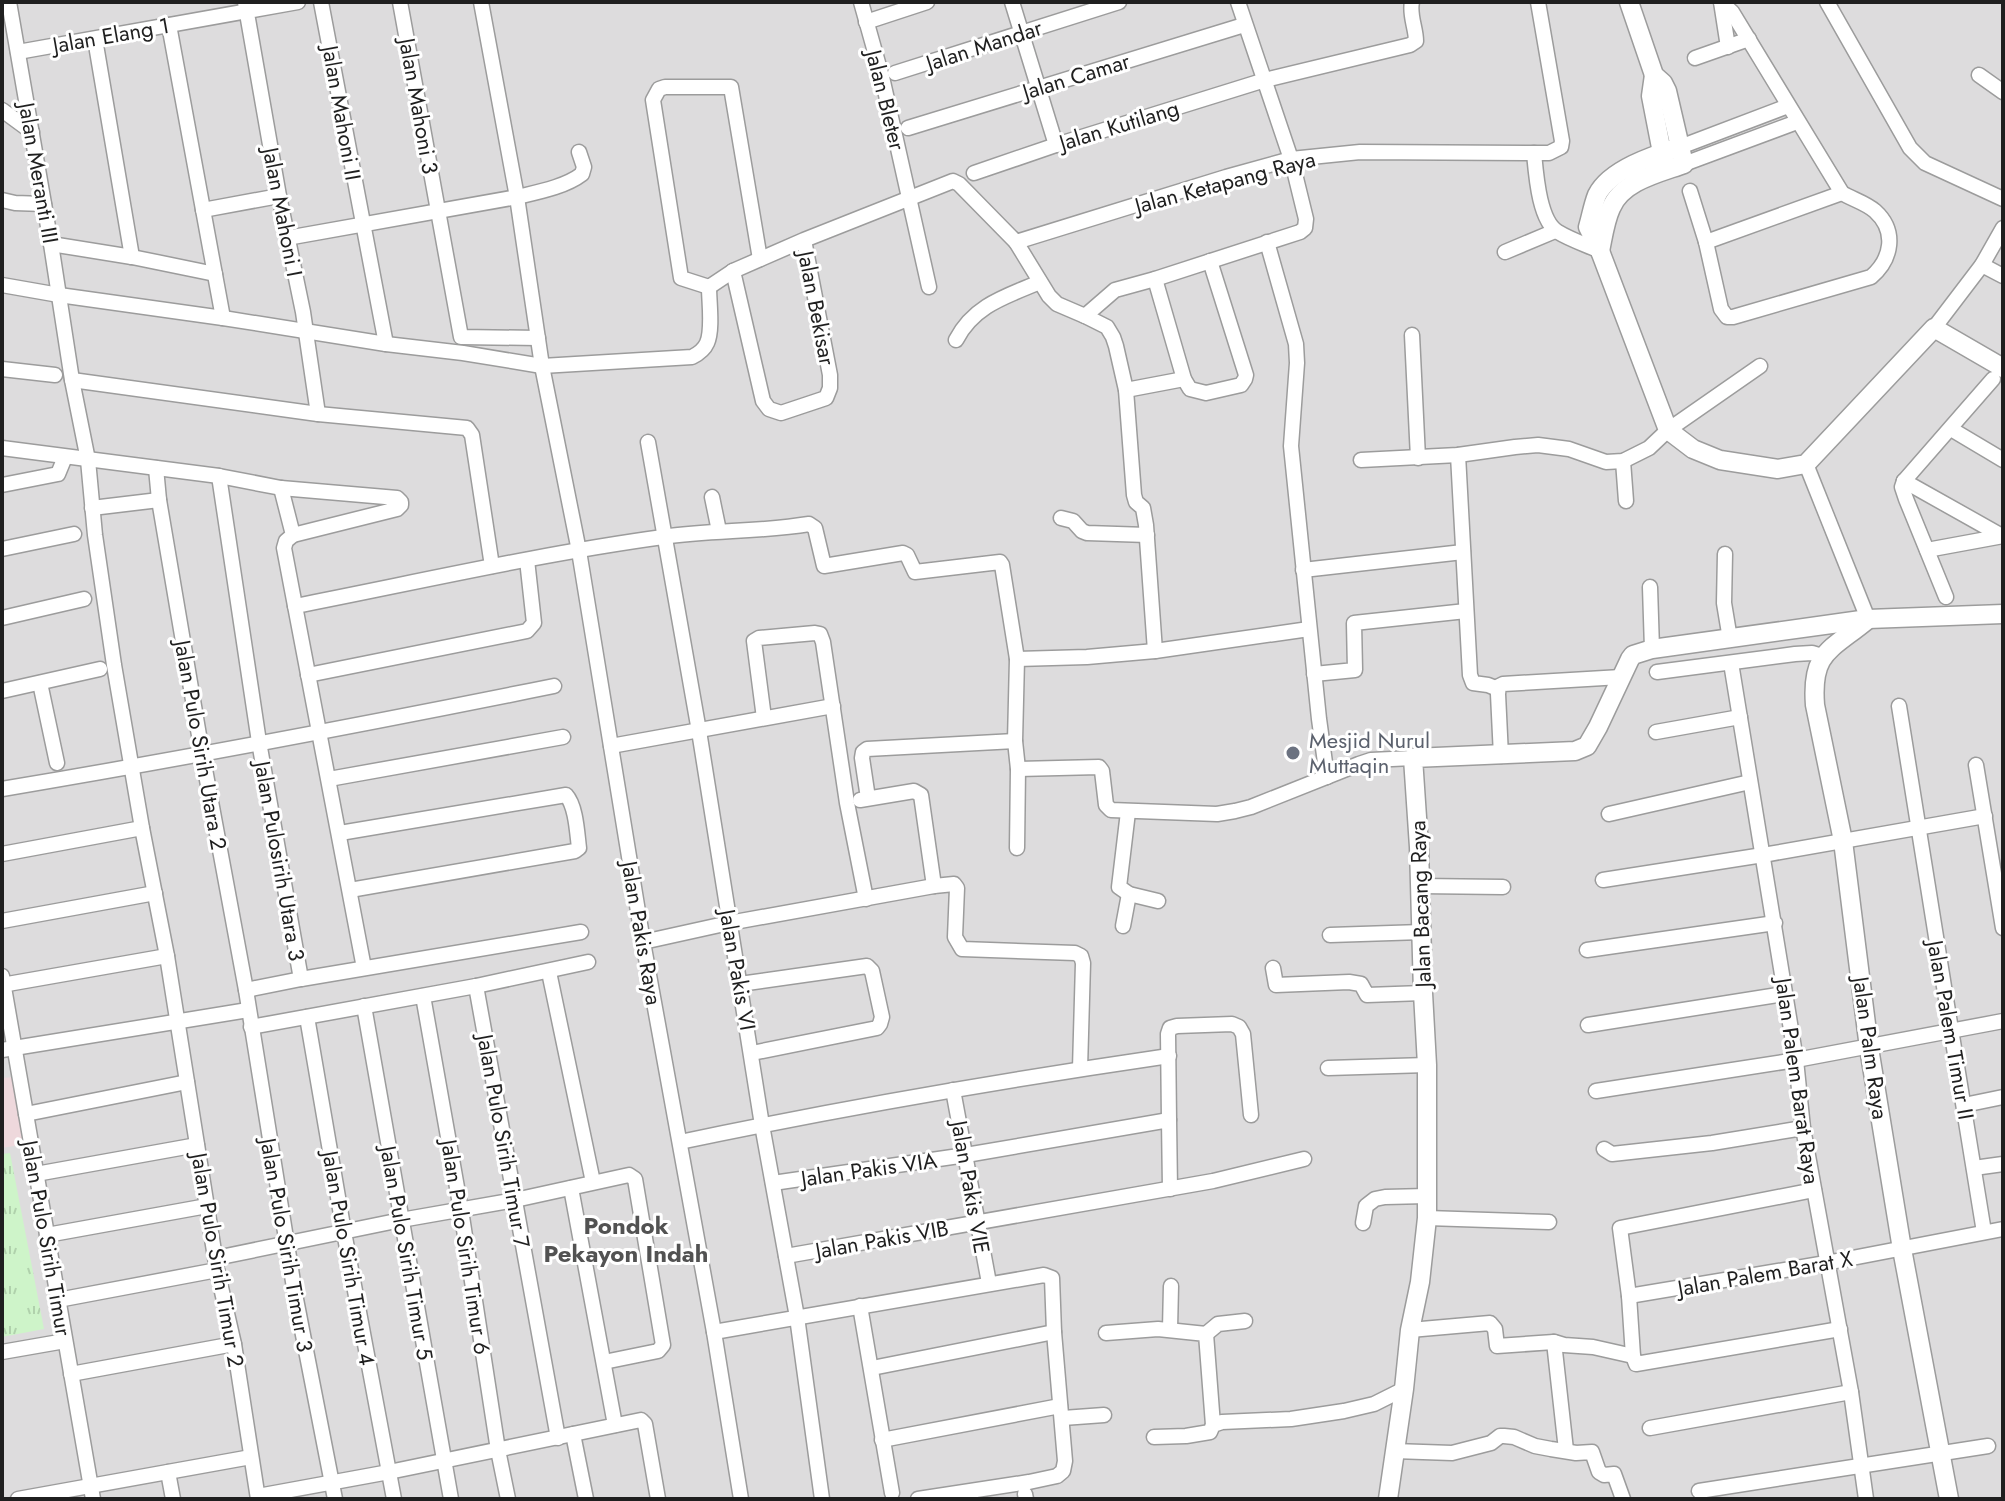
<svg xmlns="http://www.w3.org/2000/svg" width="2005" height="1501" font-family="Jost,sans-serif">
<defs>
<pattern id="park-tufts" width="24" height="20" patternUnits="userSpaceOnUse" patternTransform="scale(2)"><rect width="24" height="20" fill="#cef4c9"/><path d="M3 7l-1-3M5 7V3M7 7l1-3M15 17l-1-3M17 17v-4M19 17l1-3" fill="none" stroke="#b0d1ac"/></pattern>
</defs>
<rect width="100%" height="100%" fill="#efebe7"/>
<rect fill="#dddcdd" x="2" y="2" width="2001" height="1497"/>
<polygon fill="#eed8dc" points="14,1077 25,1144 2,1148 2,1078"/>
<polygon fill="url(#park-tufts)" points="10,1153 44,1329 2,1337 2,1154"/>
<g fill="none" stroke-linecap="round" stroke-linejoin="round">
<g stroke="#9c9c9c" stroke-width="17">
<g id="minor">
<polyline points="9,2 51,244 72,380 88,460 95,535 114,665 142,828 167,956 217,1270 234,1344 258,1499"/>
<polyline points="245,2 279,196 303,312 318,414"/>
<polyline points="321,2 386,344"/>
<polyline points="400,2 461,337 538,338"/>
<polyline points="481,2 517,197 542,366 579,551 643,942 714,1332 741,1499"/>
<polyline points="861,2 882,77 929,287"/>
<polyline points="1012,2 1056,145"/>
<polyline points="1238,2 1291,159"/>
<polyline points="1721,2 1728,47"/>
<polyline points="1827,2 1910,148 1925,163 2003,199"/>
<polyline points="866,22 927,2"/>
<polyline points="169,25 223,318"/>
<polyline points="95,39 132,257"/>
<polyline points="18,52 298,2"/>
<polyline points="1695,58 1749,39"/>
<polyline points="895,73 1119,2"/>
<polyline points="1979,75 2003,92"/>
<polyline points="2,110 32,132"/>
<polyline points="908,128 1244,25"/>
<polyline points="1680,147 1788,106"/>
<polyline points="1534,153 1549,153 1561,147 1562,141 1538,2"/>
<polyline points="1684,164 1797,122"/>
<path d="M 974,173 L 1056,145 L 1265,80 L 1410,45 L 1416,41 C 1416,28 1409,15 1412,2"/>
<path d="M 1690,191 L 1706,242 L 1721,309 L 1727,317 L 1733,317 L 1871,277 C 1892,259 1897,231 1875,211 C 1866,203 1852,199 1842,193 L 1732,12 L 1721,2"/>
<polyline points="2,200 15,203 44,204"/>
<polyline points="203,210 279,196"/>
<path d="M 287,238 L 517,197 C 538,192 565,187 582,174 L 584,167 L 579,152"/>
<path d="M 804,240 L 830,375 L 830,388 L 826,398 L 781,413 L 769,409 L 763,401 L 733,271 L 804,240 L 953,181 L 959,184 L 1016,242 L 1226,177 L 1291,159 L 1360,152 L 1534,153 C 1536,174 1539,221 1558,232 C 1571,240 1587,245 1600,251"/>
<polyline points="1016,242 1049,296 1057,304 1085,316 1115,290 1155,279 1300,232 1305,228 1306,219 1295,174"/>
<polyline points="1267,242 1296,344 1297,363 1291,446 1319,719 1327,777"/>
<polyline points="1706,242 1842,193"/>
<polyline points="51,244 132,257 215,274"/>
<polyline points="1505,252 1555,231"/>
<polyline points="1982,265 2003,276"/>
<polyline points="733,271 709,287 681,278 653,100 659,89 665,87 731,87 760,259"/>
<polyline points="1155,279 1184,379 1190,389 1206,393 1241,385 1245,379 1246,375 1210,261"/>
<path d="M 2,285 L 59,295 L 223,318 L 386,344 L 463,353 L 542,366 L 692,357 C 698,354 704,350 707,343 C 713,330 709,302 709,287"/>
<polyline points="1085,316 1107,327 1113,337 1116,346 1126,390 1134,495 1136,502 1143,508 1146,525 1155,651"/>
<polyline points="1934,328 1982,265 2003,228"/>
<polyline points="1412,335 1418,458"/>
<path d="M 956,340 C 974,305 1007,296 1040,282"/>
<polyline points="2,369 55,375"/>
<polyline points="72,380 318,414 467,428 472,435 492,566"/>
<polyline points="1126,390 1184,379"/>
<polyline points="1951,429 2003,460"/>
<polyline points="648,442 699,731 762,1125 797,1317 822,1499"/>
<polyline points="2,448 219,476 281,488 397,498 401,502 401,505 397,509 293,535"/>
<polyline points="1458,455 1470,675 1473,683 1488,685 1498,689"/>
<polyline points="1361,460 1458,455 1515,447 1538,445 1569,449 1606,462 1623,461 1649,448 1668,430 1760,366"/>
<polyline points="1623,461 1626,501"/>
<polyline points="1806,464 1868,619"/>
<polyline points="156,468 159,500 202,753 246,990 295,1294 335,1499"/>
<polyline points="219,476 259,742 301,979"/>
<polyline points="1904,481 1993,379"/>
<polyline points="1904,481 1902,487 1906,499 1946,597"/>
<polyline points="1904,481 2002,536"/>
<polyline points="2,485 58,474 65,457"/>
<polyline points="281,488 293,535 286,541 284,548 364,968"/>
<polyline points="712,497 719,531"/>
<polyline points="92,508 159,500"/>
<polyline points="1061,518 1073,521 1082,531 1087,533 1147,535"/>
<polyline points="2,549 74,534"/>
<polyline points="1927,550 2003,536"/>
<polyline points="1725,554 1724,603 1730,639"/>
<polyline points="1303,570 1463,552"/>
<polyline points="1650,587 1652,649"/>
<path d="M 295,606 C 418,582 539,554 663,537 C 712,530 761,532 809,524 L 815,528 L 824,566 L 903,553 L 907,555 L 915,572 L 1000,562 L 1002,565 L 1017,659 L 1015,741 L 1018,769 L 1017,848"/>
<polyline points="2,618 84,599"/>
<polyline points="1017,659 1087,657 1155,651 1309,629"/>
<polyline points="1731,663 1796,1060 1803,1128 1851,1392 1866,1499"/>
<polyline points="1657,672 1795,654 1812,653 1822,656"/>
<polyline points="1314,674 1355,670 1354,623 1466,611"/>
<polyline points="308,675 527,631 534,623 527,560"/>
<polyline points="40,683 57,763"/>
<polyline points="2,691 100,669"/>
<path d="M 1899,706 C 1926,881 1956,1057 1984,1232"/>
<polyline points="764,718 754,641 759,638 815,633 820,634 823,642 847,803 866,899"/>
<polyline points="1656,732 1740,717"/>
<polyline points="611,746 833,706"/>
<polyline points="1501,756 1498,694 1499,686 1503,684 1621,677"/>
<polyline points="1976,765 2003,928"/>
<polyline points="1018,769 1099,767 1102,771 1106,805 1111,810 1217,814 1235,811 1251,807 1359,764 1371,760 1413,758"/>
<polyline points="329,779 563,737"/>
<path d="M 2,789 C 187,758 371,723 554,686"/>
<polyline points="868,798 862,758 863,752 867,749 1015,741"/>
<polyline points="860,800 914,791 921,795 934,886"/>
<polyline points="1128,812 1119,887 1129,894 1158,901"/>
<polyline points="1609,814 1750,782"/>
<path d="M 340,833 L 566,795 C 576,806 577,832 579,848 L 575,851 L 350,890"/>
<polyline points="2,854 142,828"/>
<polyline points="1603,880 1763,855 1985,816"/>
<polyline points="1420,886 1503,887"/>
<polyline points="2,921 155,893"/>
<polyline points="1123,926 1129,894"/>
<polyline points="1330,935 1422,932"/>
<polyline points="643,942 729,923 934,886 954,884 957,888 955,937 962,949 1075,953 1081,956 1083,963 1080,1069"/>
<polyline points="1587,950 1775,923"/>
<polyline points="1273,968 1276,985 1349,982 1361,984 1367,995 1423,993"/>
<polyline points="549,972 593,1182"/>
<polyline points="2,976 93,1499"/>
<polyline points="740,984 867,966 872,971 882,1017 880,1024 877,1028 752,1053"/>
<polyline points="2,985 167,956"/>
<polyline points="476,986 558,1438"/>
<polyline points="246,990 301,979 581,932"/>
<polyline points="423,996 461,1210 498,1450 508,1499"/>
<polyline points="364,1006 451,1499"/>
<polyline points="307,1017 344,1232 394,1499"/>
<polyline points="1588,1025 1784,994"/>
<polyline points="251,1027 476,986 588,962"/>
<polyline points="2,1050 248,1010"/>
<polyline points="1328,1068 1427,1065"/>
<polyline points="953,1090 989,1283"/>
<polyline points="1596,1091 1796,1060 2003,1021"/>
<polyline points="1964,1105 2003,1097"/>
<polyline points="26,1114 187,1082"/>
<polyline points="1169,1120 1168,1034 1170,1028 1177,1026 1232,1024 1239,1027 1243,1034 1251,1115"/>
<path d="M 680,1142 C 842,1108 1005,1080 1169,1056"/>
<polyline points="1604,1149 1612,1154 1712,1143 1803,1128"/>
<polyline points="1974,1168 2003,1164"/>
<polyline points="36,1174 197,1145"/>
<polyline points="773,1183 966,1155 1169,1120 1170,1189"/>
<polyline points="571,1188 615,1425"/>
<polyline points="1814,1190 1620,1228 1629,1296 1633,1356 1636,1364 1840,1329"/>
<polyline points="1427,1218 1549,1222"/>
<polyline points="1363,1223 1366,1206 1375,1199 1385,1197 1427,1196"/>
<polyline points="47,1235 207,1206"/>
<polyline points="786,1256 1213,1181 1304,1159"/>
<polyline points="216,1258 401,1220 515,1200 629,1175 635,1179 663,1345 658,1351 604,1362"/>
<polyline points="1629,1296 1826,1263 2003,1229"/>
<polyline points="58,1300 217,1270"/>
<polyline points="860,1306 892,1493"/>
<polyline points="1170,1329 1171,1286"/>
<polyline points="1410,1330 1490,1323 1495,1329 1497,1346 1554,1342 1564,1345 1593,1347 1633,1356"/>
<polyline points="714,1332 1044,1275 1052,1278 1054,1332 1065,1461 1063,1471 1057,1476 1029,1482 918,1499"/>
<polyline points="1106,1333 1158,1329 1206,1334 1213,1425"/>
<polyline points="1206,1334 1218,1324 1245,1321"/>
<polyline points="1554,1342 1566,1450"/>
<polyline points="2,1352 65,1341"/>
<polyline points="872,1368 1054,1332"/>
<polyline points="71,1374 234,1344"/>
<polyline points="1063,1418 1104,1415"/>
<polyline points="1650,1428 1851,1392"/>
<polyline points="573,1434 586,1499"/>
<polyline points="1154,1437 1186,1436 1210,1432 1213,1425 1222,1422 1291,1419 1344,1411 1374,1404 1404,1389"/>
<polyline points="882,1440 1060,1406"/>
<polyline points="1394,1451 1452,1453 1491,1443 1500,1436 1504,1436 1514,1437 1535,1446 1551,1449 1576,1453 1592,1452 1599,1472 1604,1475 1614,1474 1623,1499"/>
<polyline points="168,1472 173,1499"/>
<polyline points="1699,1491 1988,1446"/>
<polyline points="1025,1494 1026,1499"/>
<polyline points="258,1496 389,1472 641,1420 645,1424 658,1499"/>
<polyline points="18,1499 251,1457"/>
</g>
</g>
<g stroke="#9c9c9c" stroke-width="21">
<g id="tertiary">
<polyline points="1654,75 1651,96 1664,163"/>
<path d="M 1680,147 C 1655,155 1610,169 1597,195 C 1593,205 1591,217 1588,227 L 1600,251 L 1668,430 L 1693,449 L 1720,460 L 1778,469 L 1806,464 L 1934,328 L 2003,368"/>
<path d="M 1600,251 C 1603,237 1605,221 1611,208 C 1622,181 1659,173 1684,164 L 1667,91 L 1663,83 L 1654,75 L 1629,2"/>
<path d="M 1866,621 C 1829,651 1811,653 1815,705 L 1843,841 L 1869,1048 L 1902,1249 L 1949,1499"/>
<polyline points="1388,1499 1404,1389 1410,1330 1420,1282 1427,1218 1427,1065 1423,993 1419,847 1413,758 1575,751 1587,746 1598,727 1630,659 1633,655 1652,649 1868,619 2003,614"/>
</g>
</g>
<use href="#minor" stroke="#fff" stroke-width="14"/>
<use href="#tertiary" stroke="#fff" stroke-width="18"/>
</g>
<circle fill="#6b7280" stroke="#fff" stroke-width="3" cx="1293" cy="753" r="8"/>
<g text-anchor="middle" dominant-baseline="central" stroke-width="6" stroke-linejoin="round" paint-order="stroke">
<g font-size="22" fill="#1f1f1f" stroke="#fff">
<text transform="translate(111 35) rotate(-10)">Jalan Elang 1</text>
<text transform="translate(984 45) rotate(-18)">Jalan Mandar</text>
<text transform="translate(1076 76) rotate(-17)">Jalan Camar</text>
<text transform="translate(886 100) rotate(76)">Jalan Bleter</text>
<text transform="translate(419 106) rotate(80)">Jalan Mahoni 3</text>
<text transform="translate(342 113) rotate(80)">Jalan Mahoni II</text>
<text transform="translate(1119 125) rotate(-17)">Jalan Kutilang</text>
<text transform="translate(39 173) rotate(80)">Jalan Meranti III</text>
<text transform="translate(1225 182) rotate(-15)">Jalan Ketapang Raya</text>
<text transform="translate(283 212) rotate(79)">Jalan Mahoni I</text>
<text transform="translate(817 308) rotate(79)">Jalan Bekisar</text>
<text transform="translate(201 745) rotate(80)">Jalan Pulo Sirih Utara 2</text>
<text transform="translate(280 861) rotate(80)">Jalan Pulosirih Utara 3</text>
<text transform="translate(1420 904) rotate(-92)">Jalan Bacang Raya</text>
<text transform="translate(642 933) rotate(80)">Jalan Pakis Raya</text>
<text transform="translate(738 970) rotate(80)">Jalan Pakis VI</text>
<text transform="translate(1951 1030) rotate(80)">Jalan Palem Timur II</text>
<text transform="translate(1871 1048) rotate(82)">Jalan Palm Raya</text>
<text transform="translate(1798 1081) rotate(82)">Jalan Palem Barat Raya</text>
<text transform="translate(504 1141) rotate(80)">Jalan Pulo Sirih Timur 7</text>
<text transform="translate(869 1169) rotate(-8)">Jalan Pakis VIA</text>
<text transform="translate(971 1187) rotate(80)">Jalan Pakis VIE</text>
<text transform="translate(47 1238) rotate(80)">Jalan Pulo Sirih Timur</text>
<text transform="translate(882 1239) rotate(-10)">Jalan Pakis VIB</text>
<text transform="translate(287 1245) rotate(80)">Jalan Pulo Sirih Timur 3</text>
<text transform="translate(466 1247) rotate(81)">Jalan Pulo Sirih Timur 6</text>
<text transform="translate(407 1253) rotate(80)">Jalan Pulo Sirih Timur 5</text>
<text transform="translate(349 1258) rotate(80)">Jalan Pulo Sirih Timur 4</text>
<text transform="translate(218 1260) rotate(80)">Jalan Pulo Sirih Timur 2</text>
<text transform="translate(1765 1273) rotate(-10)">Jalan Palem Barat X</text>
</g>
<g font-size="22" fill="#5b616d" stroke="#fff" text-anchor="start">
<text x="1309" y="740">Mesjid Nurul<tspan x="1309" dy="25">Muttaqin</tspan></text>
</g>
<g font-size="24" font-weight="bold" fill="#525252" stroke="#fff">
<text x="626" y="1225">Pondok<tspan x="626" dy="28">Pekayon Indah</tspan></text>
</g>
</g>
<rect width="2005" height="1501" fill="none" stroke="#1f1f1f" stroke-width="8"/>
</svg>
